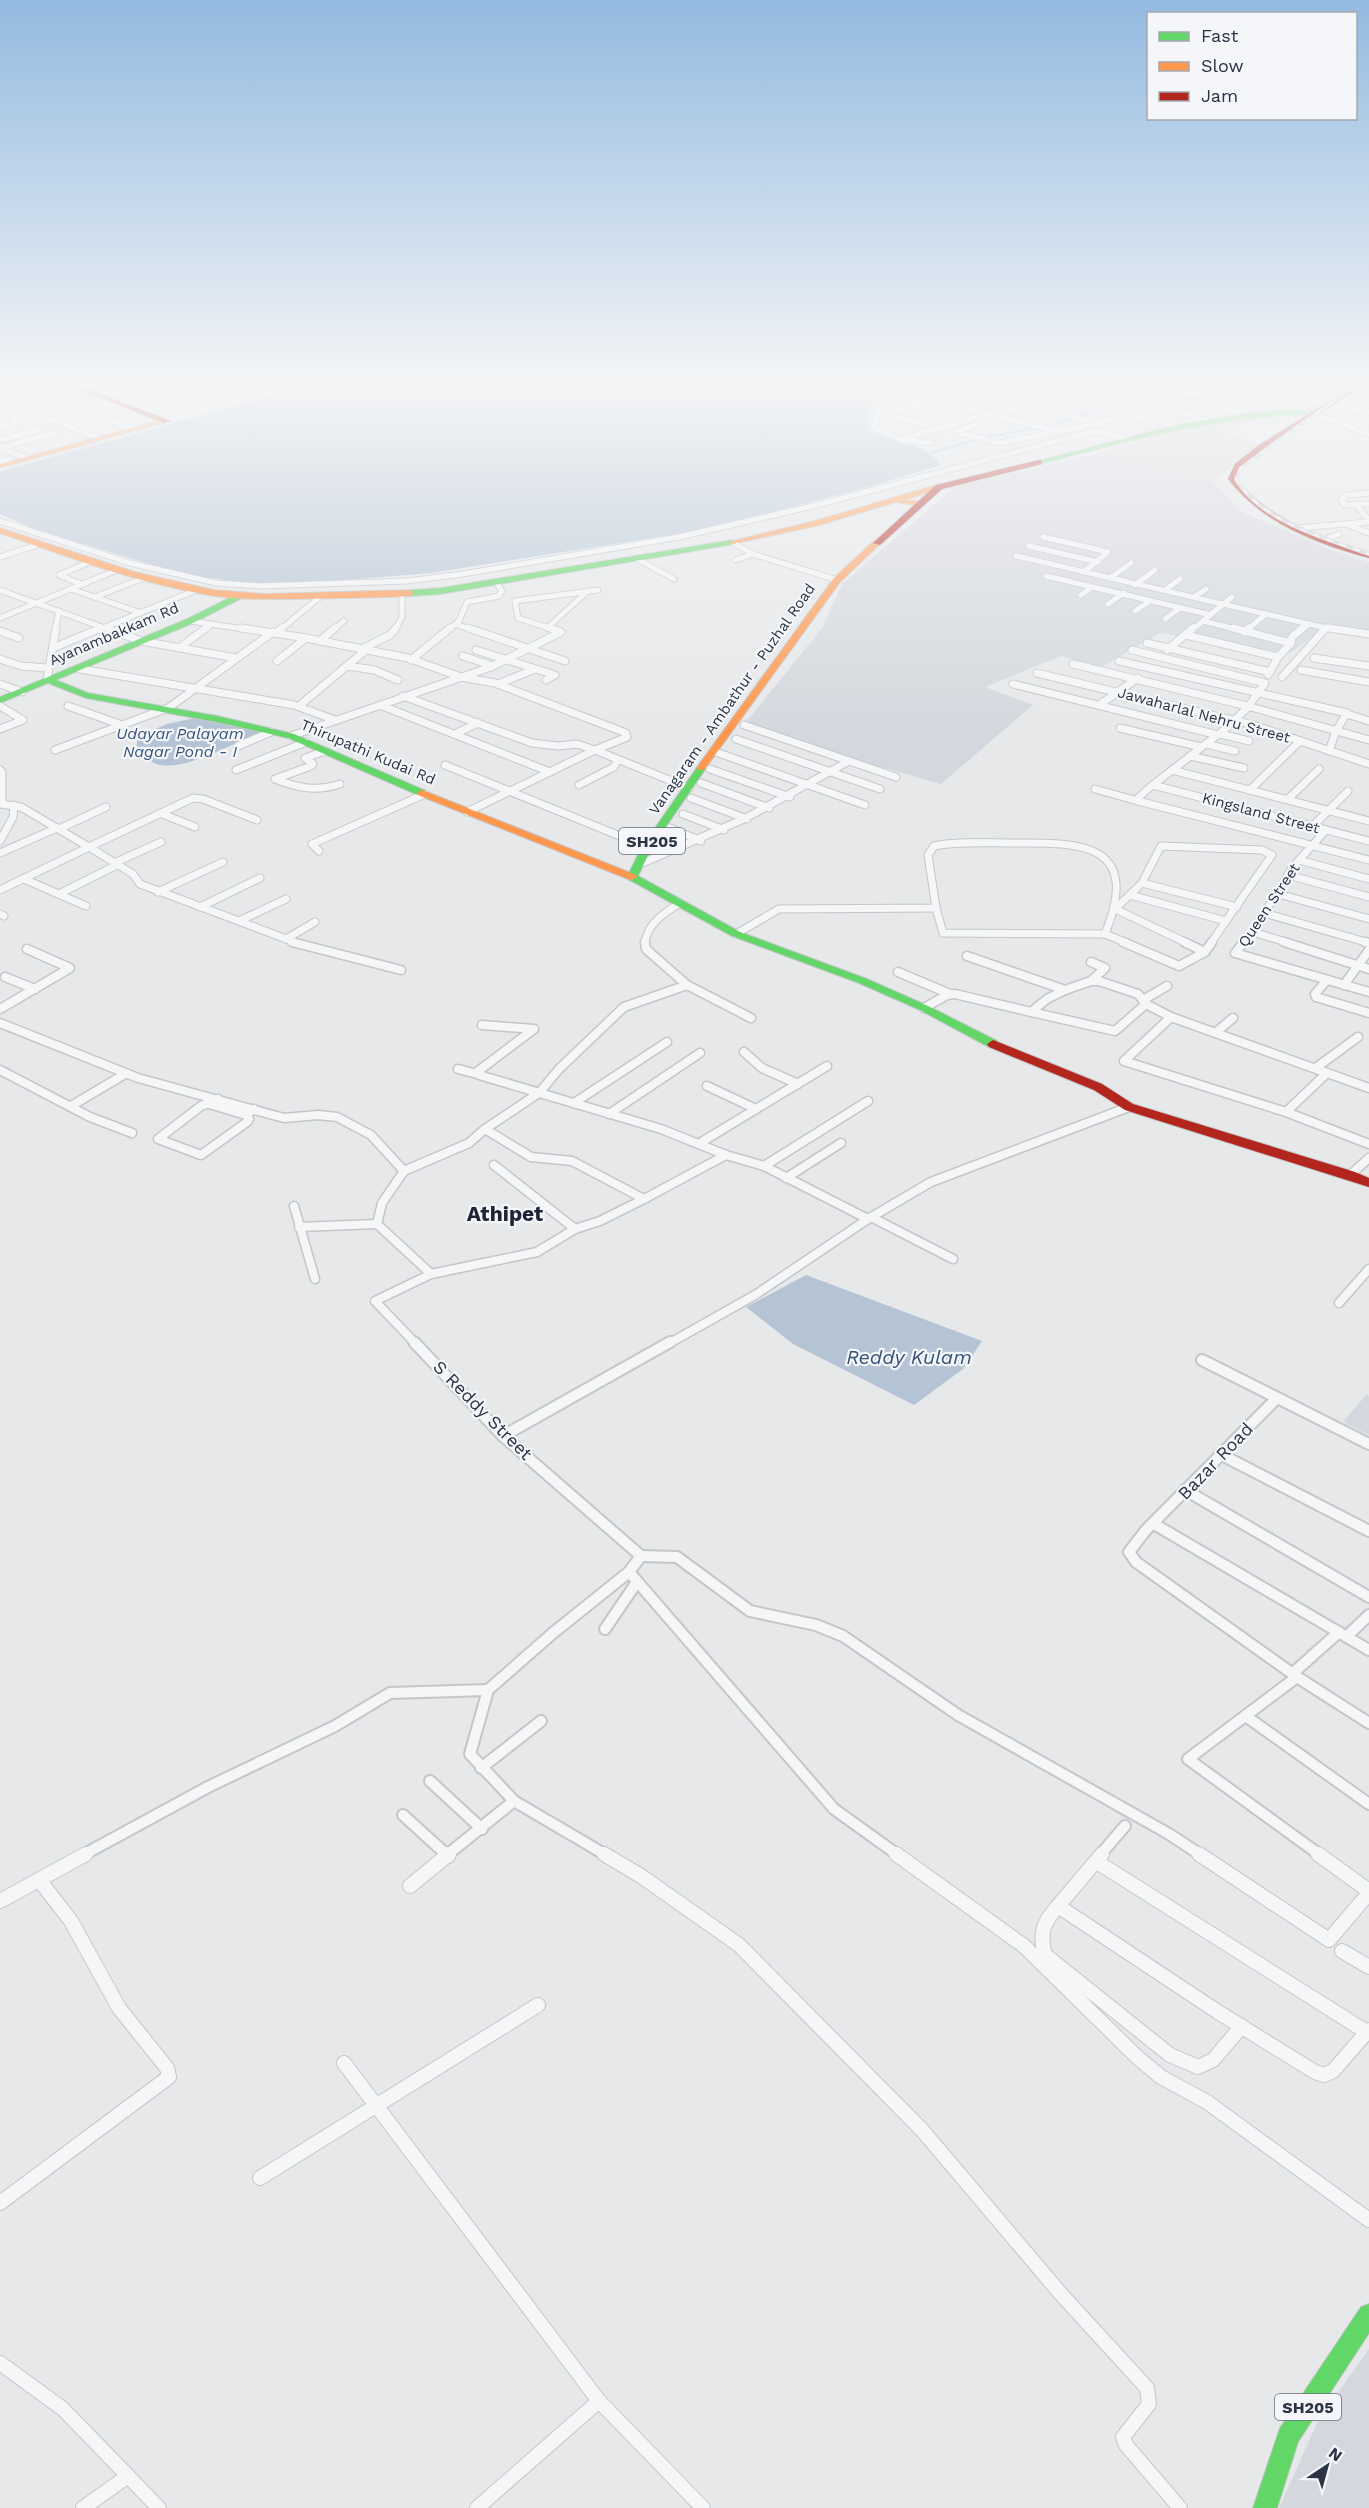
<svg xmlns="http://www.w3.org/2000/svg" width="1369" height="2508" font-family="'Work Sans',sans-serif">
<rect width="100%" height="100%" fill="#e6e8ea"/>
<g fill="#d4d7dd">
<polygon points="1100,453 1213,481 1239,511 1332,550 1369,562 1369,632 1328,626 1290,653 1160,633 1100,668 1061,656 985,687 1033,705 941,784 742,727 823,627 842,584 956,486"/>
<polygon points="1366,1395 1369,1396 1369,1435 1343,1422"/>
<polygon points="1369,2349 1369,2508 1279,2508 1319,2419"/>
</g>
<polygon fill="#d6ded6" points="1253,419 1226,436 1263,444 1213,481 1100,453 1184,428"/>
<g fill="#b4c4d5">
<path d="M 318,384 L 879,384 L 867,415 L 869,431 C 896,443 921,441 941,465 L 868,487 L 708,529 L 431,573 L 319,582 L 250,583 L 186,575 L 37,530 L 0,514 L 0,471 Z"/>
<path d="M 199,717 L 260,732 C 236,742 182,773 157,764 C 150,762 143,756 137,752 L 137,737 L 167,724 Z"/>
<polygon points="806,1275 982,1341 963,1369 914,1405 793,1344 746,1307"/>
</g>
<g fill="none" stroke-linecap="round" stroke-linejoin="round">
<g stroke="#b4c4d5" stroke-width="2">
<polyline points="1366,388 1369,389"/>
<polyline points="1224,399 1240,395 1258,384"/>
<polyline points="1046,427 1135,397 1216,400"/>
<polyline points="926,454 990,436 1039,428"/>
</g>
<g stroke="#c4c6c8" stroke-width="7">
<g id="street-far4">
<polyline points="124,384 197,411"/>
<polyline points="183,384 233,401"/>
<polyline points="886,384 874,427 901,440 932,443"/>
<polyline points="1014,384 1037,391"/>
<polyline points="1201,384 1240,390"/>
<polyline points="1318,384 1351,390"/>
<polyline points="885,386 936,398"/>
<polyline points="194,387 236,384"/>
<polyline points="1154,387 1220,398 1250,384"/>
<polyline points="1242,389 1328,404"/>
<polyline points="904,390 922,384"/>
<polyline points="1042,393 1080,384"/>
<polyline points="1352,394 1369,398"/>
<polyline points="47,396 134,429"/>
<polyline points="0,397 27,389 13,384"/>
<polyline points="906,398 922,403 935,400 1057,431"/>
<polyline points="941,399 994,384"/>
<polyline points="1293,399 1322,385"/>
<polyline points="120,403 153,394"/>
<polyline points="1184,404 1228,419"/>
<polyline points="14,405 100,439"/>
<polyline points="1032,405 1096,424 1124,413 1179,427"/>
<polyline points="1219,405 1247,417"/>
<polyline points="912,406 930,410 942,408"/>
<polyline points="1149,406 1171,412"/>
<polyline points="1333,407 1369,412"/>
<polyline points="0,409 94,384"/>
<polyline points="976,409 1037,391"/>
<polyline points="1174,410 1209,422"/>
<polyline points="877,412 925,424"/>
<polyline points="889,414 921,403"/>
<polyline points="1322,417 1369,434"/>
<polyline points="167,421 300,384"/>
<polyline points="1096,424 1000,443 956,432 1013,410 1054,398 1162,384"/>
<polyline points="0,426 19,420 11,416 29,411"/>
<polyline points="903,439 987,414"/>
<polyline points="0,440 40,429"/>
<polyline points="0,448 55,433"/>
<polyline points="0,448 27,458"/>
<polyline points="0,462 10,459"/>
<polyline points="1369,493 1346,495 1341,501 1345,505 1369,504"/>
<polyline points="1356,505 1369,520"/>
<polyline points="0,521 130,563 216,583 260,586 407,581 463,574 679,537 813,506 1091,432 1101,432 1128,440"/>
<polyline points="1348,525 1369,533"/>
<polyline points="1298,528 1369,522"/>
<polyline points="1043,537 1108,552 1084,572"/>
<polyline points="1330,537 1339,534"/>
<polyline points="733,543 753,554 736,560"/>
<polyline points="1029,546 1098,562"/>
<polyline points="753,554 837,580"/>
<polyline points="1016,556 1326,628"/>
<polyline points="0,557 37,545"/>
<polyline points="637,559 674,579"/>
<polyline points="1046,576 1211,615"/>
<polyline points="1110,578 1131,563"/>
<polyline points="81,584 59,575 90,562"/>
<polyline points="1135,585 1155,570"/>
<polyline points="71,589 141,613"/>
<polyline points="0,590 110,630"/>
<polyline points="1165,590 1180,579"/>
<polyline points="1081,595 1092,587"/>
<polyline points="95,597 143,578"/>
<polyline points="1194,597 1206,589"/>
<polyline points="1108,604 1124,593"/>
<polyline points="1135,611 1150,601"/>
<polyline points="0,618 117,570"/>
<polyline points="1165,619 1180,608"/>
<polyline points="190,621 251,630"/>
<polyline points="1203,621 1239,630"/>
<polyline points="455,624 473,630"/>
<polyline points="547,628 588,591"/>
<polyline points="55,630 59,611"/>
<polyline points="98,630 194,591"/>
<polyline points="204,630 212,624"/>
<polyline points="280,630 321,596"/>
<polyline points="333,630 344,621"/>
<polyline points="395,630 402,617 402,594"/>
<polyline points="448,630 459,621 467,602 499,596 502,591 496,582"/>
<polyline points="555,630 518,618 515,601 598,590"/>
<polyline points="1192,630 1232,597"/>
<polyline points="1247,630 1266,614"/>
<polyline points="1301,630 1309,624"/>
<polyline points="1324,630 1326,628 1340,630"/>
</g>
</g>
<g stroke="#c4c6c8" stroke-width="9">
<g id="street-far3">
<polyline points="106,628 141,641 236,658"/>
<polyline points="241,628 306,638 408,658 461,677 495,683 626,733 627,737 595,750 689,788"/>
<polyline points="468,628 565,661"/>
<polyline points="1233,628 1291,643 1292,637 1303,628"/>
<polyline points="1329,628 1369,634"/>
<polyline points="0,631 19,638"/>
<polyline points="1245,632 1249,628"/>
<polyline points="276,633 282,628"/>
<polyline points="1186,635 1278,657"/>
<polyline points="320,641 335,628"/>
<polyline points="1147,643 1270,672"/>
<polyline points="53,648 101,628"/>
<polyline points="179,648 206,628"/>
<polyline points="362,649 390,635 396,628"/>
<polyline points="476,650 555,675 546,680"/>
<polyline points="1132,650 1265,683 1248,707 1229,726 1149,788 1138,798 1138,801 1369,860"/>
<polyline points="1167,650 1193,628"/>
<polyline points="463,656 493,666"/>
<polyline points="1314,658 1369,666"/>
<polyline points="0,659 21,666 47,668"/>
<polyline points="411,660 450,628"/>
<polyline points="277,661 306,638"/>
<polyline points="1119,661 1347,713 1336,731 1329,751"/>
<polyline points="1073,664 1251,707 1369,740"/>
<polyline points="347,666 374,670 398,680"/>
<polyline points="80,669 294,705 335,720"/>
<polyline points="1301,670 1369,682"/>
<polyline points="1037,673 1253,725 1369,764"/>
<polyline points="1268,675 1278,657 1291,643"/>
<polyline points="1282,677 1326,628"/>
<polyline points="47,680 56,628"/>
<polyline points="0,684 22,692"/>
<polyline points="498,684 535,669"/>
<polyline points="1013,684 1218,735"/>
<polyline points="403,696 532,743 558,746 577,744 595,750"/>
<polyline points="380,705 550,772"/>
<polyline points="1099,705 1138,678"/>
<polyline points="0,706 23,720 0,729"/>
<polyline points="68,706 122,725 165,709"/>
<polyline points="299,706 367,649"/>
<polyline points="167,709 273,632"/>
<polyline points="1347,714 1369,721"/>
<polyline points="744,725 896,777"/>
<polyline points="1120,728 1201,747"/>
<polyline points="455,734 478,723"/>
<polyline points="1220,734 1249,741"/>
<polyline points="291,736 491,667 561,632 550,628"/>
<polyline points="736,739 880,789"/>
<polyline points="1206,744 1235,751"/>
<polyline points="238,746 271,732"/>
<polyline points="55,750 122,725"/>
<path d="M 325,751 L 305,758 L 313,764 L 311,766 L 275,779 C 298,788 316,792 340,784"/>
<polyline points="713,751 865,805"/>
<polyline points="1190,756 1244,768"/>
<polyline points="445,765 647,847"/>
<polyline points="710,769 790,797"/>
<polyline points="0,770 2,772 2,802 0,803"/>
<polyline points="236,770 306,742"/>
<polyline points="1172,770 1369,821"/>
<polyline points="701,783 769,808"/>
<polyline points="579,785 614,767 617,760"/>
<polyline points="1153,785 1369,841"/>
<polyline points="1095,789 1138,801"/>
<polyline points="1251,789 1300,741"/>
<polyline points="691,798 747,819"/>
<polyline points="1288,799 1319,769"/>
<polyline points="0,804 21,807 89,847 0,890"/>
<polyline points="467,812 595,750"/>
<polyline points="160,813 195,827"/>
<polyline points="683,814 724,830"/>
<polyline points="257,820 203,799 193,798 89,847 133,874 140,884 297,943"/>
<polyline points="1313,826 1348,791"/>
<polyline points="670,828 701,841"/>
<polyline points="59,829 106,807"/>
<polyline points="0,841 13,817 14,805"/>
<polyline points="319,851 312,844 425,794"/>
<polyline points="0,853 57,828"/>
<polyline points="1299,860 1369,879"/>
<polyline points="114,863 161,842"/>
<polyline points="638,865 746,818 849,761"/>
<polyline points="1288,875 1369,897"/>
<polyline points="24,879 86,906"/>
<polyline points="1142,883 1237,907"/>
<polyline points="158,892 223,862"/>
<polyline points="1275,893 1369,919"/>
<polyline points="59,894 117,865"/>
<polyline points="200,907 260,878"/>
<polyline points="936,908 943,933 1105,934 1127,943"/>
<polyline points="1115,909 1187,943"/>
<polyline points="1115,909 1142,883 1161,846 1262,850 1272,855 1226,921 1130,895"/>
<polyline points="1264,913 1369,943"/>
<polyline points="0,914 4,916"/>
<polyline points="239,921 286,899"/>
<polyline points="1253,932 1289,943"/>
<path d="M 736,934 L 779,909 L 936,908 L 928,855 L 934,846 C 959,841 987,843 1013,843 C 1083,842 1142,844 1105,934"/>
<polyline points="286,939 315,922"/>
<path d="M 645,943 C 647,924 664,913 680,903"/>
<polyline points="1211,943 1226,921"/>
<polyline points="1243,943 1253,932 1292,868 1326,830"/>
</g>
</g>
<g stroke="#c4c6c8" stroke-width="11">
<g id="street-far2">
<polyline points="292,942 401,970"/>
<polyline points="645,942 646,949 687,985 751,1018"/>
<polyline points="1123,942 1179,966 1205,952 1184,942"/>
<polyline points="1244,942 1235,953 1369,992"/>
<polyline points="1284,942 1369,969"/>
<polyline points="1365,942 1369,943"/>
<polyline points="1205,952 1212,942"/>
<polyline points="967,956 1065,990"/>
<polyline points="1091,962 1105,968 1091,981"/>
<polyline points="898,972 950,994"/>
<polyline points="5,977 35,989"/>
<polyline points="1327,980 1315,994 1316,997 1369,1013"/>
<polyline points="1344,985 1369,950"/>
<polyline points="1143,1000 1167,986"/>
<polyline points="924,1008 947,995 955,994 1031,1012 1047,999 1065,990 1091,981 1099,981 1138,994 1146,1004 1171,1017 1369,1088"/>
<polyline points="0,1009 70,968 27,949"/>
<polyline points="1031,1012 1115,1031 1146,1004"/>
<polyline points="1171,1017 1124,1061 1286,1112"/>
<polyline points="0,1023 138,1078 284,1118 318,1115 337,1117 371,1135 404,1171"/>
<polyline points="482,1025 534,1029 477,1072 479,1075 661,1129 726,1155 764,1166 868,1219"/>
<polyline points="1215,1033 1233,1018"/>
<polyline points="744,1052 762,1068 798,1084"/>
<polyline points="1317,1067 1358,1037"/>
<polyline points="458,1069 477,1074"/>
<polyline points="0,1070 90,1117 132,1133"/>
<polyline points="1327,1073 1286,1112 1369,1144"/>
<polyline points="707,1086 756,1109"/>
<polyline points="218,1099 201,1106 158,1139 201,1155 247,1122 249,1119 246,1115 254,1109"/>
<polyline points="574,1103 667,1042"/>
<polyline points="209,1104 246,1115"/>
<polyline points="71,1106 125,1074"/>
<polyline points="609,1114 700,1053"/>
<polyline points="485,1129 539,1093 559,1069 624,1007 687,985"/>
<polyline points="700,1143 827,1066"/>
<polyline points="494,1165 575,1229"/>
<polyline points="764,1166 868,1101"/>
<polyline points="1350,1175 1369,1158"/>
<polyline points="786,1178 841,1143"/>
<polyline points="294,1206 315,1279"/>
<polyline points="871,1217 953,1259"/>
<polyline points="299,1227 377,1224"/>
<polyline points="431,1274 377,1224 382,1203 404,1171 469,1143 485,1129 531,1157 572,1161 644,1199 726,1155"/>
<polyline points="1339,1303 1369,1269"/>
<polyline points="416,1344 375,1301 431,1274 537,1252 575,1229 600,1221 644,1199"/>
<polyline points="668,1344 755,1295 868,1219 931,1182 1129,1107"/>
</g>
</g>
<g stroke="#c4c6c8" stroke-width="14">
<g id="street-far1">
<polyline points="414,1342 503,1436 641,1556"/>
<polyline points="1202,1360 1369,1444"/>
<polyline points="1277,1398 1146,1530 1129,1552 1136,1562 1297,1677 1369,1723"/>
<polyline points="503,1436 670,1342"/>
<polyline points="1220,1454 1369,1531"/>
<polyline points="1187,1491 1369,1597"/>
<polyline points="1154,1524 1369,1650"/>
<polyline points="641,1556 677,1557 750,1611 816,1625 843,1636 958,1715 1169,1834 1201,1855"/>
<polyline points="629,1572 834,1809 898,1855"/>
<polyline points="605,1629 637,1582"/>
<polyline points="1347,1636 1369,1615"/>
<polyline points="1293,1673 1339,1632"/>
<polyline points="1297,1677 1188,1759 1320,1855"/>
<polyline points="1247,1717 1369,1804"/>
<polyline points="481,1768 541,1721"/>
<polyline points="430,1781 482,1829"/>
<polyline points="403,1815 447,1855"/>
<polyline points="83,1855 208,1787 335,1726 390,1693 488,1690"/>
<polyline points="447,1855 514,1801"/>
<polyline points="606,1855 514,1801 470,1754 488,1690 553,1633 629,1572 641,1556"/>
<polyline points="1100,1855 1125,1826"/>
</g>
</g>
<g stroke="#c4c6c8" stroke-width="16">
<g id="street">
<polyline points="446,1854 448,1856"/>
<polyline points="604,1854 641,1876 739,1945 922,2130 1060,2293 1147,2388 1149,2404 1123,2437 1126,2445 1180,2508"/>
<polyline points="896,1854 1024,1946 1137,2057 1161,2077 1207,2102 1369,2220"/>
<polyline points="1102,1854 1058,1906 1218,2012 1315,2072 1324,2075 1333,2071 1367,2032"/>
<polyline points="1199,1854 1329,1940 1369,1893"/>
<polyline points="1318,1854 1369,1891"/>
<polyline points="1097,1862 1357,2026 1367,2032 1369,2030"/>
<polyline points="410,1886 449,1854"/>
<polyline points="0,1901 86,1854"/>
<path d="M 1058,1906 C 1043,1923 1039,1933 1045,1955 L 1170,2055 L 1198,2067 L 1213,2060 L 1242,2026"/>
<polyline points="1342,1951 1369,1967"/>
<polyline points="344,2063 599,2401 703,2508"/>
<polyline points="260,2178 538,2005"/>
<polyline points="0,2203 169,2077 167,2068 119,2008 71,1921 40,1881"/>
<polyline points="0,2363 63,2409 159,2508"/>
<polyline points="83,2508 128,2476"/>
<polyline points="477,2508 599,2401"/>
</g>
</g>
<g stroke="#c4c6c8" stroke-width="2">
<g id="fast">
<path d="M 1282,410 L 1315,411 L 1319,413 L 1315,415 C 1220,414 1131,441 1039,464 L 1035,462 L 1176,425 L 1247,413 Z"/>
<polygon points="732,540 736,542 735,544 441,594 410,596 406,593 410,590 441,588"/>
<polygon points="239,593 242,594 242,598 193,623 56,680 88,693 217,716 294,734 426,791 426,795 418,795 288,738 217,722 86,698 48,683 0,703 0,697 187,619"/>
<polygon points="701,765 706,768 652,847 638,876 740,932 867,979 928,1006 997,1041 999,1044 997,1047 989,1047 920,1010 859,983 732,936 628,879 627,877 642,847 698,766"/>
<polygon points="1369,2304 1369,2333 1298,2442 1277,2508 1253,2508 1280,2428 1361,2307"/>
</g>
</g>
<g stroke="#c4c6c8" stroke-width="2">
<g id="slow">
<polygon points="164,419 171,421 0,468 0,464"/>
<polygon points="936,485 943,487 905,500 923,502 923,506 896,502 820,525 732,544 728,542 815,521"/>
<path d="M 0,528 L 135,572 L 214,590 L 265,594 L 410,590 L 414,593 L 410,596 C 372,598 334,598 296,599 C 269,599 241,600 214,596 C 141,584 70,558 0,533 Z"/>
<polygon points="874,541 881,543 840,582 704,770 698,770 698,766 834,578"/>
<polygon points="422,790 636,875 637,877 632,880 628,879 418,795 417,793"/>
</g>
</g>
<g stroke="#c4c6c8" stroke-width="2">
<g id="jam">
<polygon points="66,384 75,384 171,421 164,423"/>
<path d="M 1356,384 L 1363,384 C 1332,412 1252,443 1236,479 C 1270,521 1319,536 1369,553 L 1369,558 C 1317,544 1262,523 1228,479 L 1235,464 L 1259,445 Z"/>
<polygon points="1039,460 1042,460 1042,464 942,489 880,545 873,543 936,485"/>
<polygon points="993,1040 1102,1084 1133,1104 1355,1172 1369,1178 1369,1187 1125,1110 1094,1090 989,1047 987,1044"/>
</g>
</g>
<use href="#street-far4" stroke="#f5f6f7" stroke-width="5"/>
<use href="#street-far3" stroke="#f5f6f7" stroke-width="7"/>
<use href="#street-far2" stroke="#f5f6f7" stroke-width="8"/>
<use href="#street-far1" stroke="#f5f6f7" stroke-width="10"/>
<use href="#street" stroke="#f5f6f7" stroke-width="14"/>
<use href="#fast" fill="#63d668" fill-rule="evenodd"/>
<use href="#slow" fill="#ff974d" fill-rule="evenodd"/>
<use href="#jam" fill="#b3261e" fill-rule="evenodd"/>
<g stroke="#cecfd2" stroke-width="4">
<path id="rail" d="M 1357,384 L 1241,468 L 1236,479 C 1262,522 1324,538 1369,554"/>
</g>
<use href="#rail" stroke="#f4f6f9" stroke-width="2" stroke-dasharray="7" stroke-linecap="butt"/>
</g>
<linearGradient id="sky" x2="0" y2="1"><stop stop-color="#93bae0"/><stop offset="0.52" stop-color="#f4f5f6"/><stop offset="1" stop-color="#f4f5f6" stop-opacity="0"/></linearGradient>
<rect width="1369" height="735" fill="url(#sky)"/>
<g text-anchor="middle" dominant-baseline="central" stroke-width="4.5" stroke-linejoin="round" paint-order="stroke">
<g font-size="15" fill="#2b3445" stroke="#f4f6f9">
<text transform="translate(114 634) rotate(-23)">Ayanambakkam Rd</text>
<text transform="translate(732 699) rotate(-55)">Vanagaram - Ambathur - Puzhal Road</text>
<text transform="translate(1204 715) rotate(15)">Jawaharlal Nehru Street</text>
<text transform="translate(368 752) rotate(23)">Thirupathi Kudai Rd</text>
<text transform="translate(1261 813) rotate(15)">Kingsland Street</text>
<text transform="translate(1269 905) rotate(-56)">Queen Street</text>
</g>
<g font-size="16" font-style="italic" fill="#34527a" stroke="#f4f6f9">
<text x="180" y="733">Udayar Palayam<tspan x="180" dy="18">Nagar Pond - I</tspan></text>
</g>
<g fill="#f4f6f9" stroke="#676e7b" stroke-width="1.5">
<rect x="619" y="828" width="66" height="26" rx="4.5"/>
<rect x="1275" y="2394" width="66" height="26" rx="4.5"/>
</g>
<g font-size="16" font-weight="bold" fill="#2b3445">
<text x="652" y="841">SH205</text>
<text x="1308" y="2407">SH205</text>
</g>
<g font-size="18" fill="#2b3445" stroke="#f4f6f9">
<text transform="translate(483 1410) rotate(45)">S Reddy Street</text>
<text transform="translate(1215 1461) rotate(-46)">Bazar Road</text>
</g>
<g font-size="20" font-style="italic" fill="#34527a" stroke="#f4f6f9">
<text x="909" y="1357">Reddy Kulam</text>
</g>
<g font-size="21" font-weight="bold" fill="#1d2536" stroke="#f4f6f9">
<text x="505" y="1213">Athipet</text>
</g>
</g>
<rect x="1147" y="12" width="210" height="108" fill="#f4f6f9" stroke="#a4a8b1" stroke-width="1.5"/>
<rect x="1159" y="32" width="30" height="9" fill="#63d668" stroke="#a4a8b1" stroke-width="1.5"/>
<text x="1201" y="42" font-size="18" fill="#2b3445">Fast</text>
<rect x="1159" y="62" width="30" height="9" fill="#ff974d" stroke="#a4a8b1" stroke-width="1.5"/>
<text x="1201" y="72" font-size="18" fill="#2b3445">Slow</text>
<rect x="1159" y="92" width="30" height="9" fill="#b3261e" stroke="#a4a8b1" stroke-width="1.5"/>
<text x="1201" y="102" font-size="18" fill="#2b3445">Jam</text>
<g transform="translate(1327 2466) rotate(36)" stroke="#f4f6f9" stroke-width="4.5" paint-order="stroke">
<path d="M0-4.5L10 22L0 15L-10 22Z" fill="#2b3445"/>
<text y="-9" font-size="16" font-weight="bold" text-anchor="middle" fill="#2b3445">N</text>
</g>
</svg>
